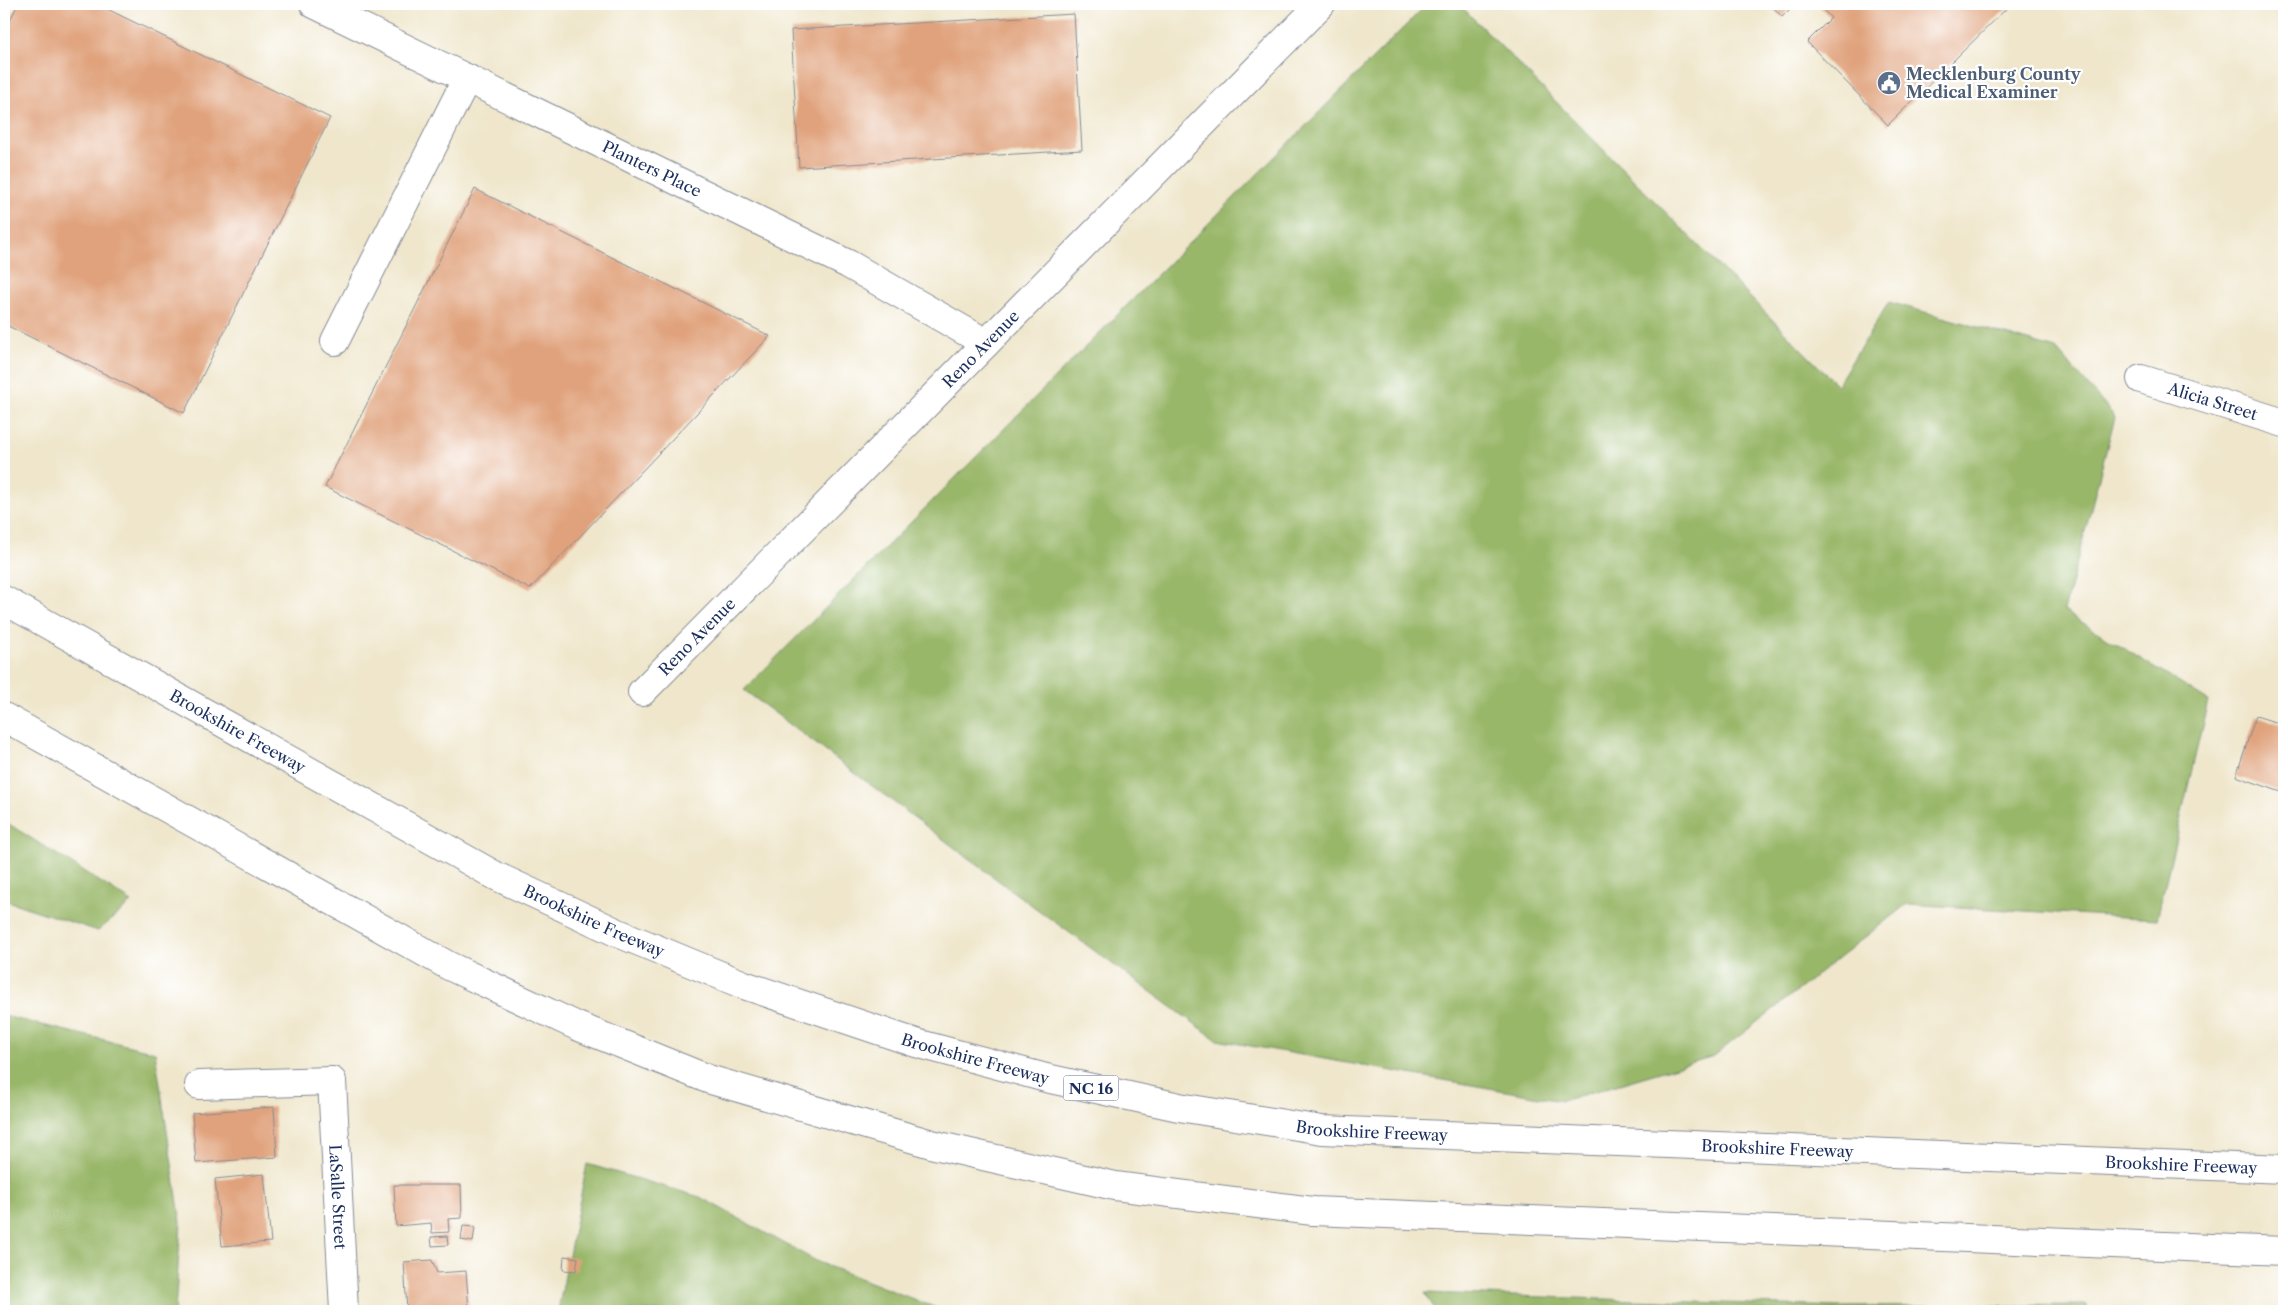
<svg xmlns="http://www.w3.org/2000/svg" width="2288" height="1315" font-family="'Libre Caslon Text',serif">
<rect width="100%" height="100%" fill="#fff"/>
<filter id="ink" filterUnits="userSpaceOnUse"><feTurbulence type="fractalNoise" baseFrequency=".02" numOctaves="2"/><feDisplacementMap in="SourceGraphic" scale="10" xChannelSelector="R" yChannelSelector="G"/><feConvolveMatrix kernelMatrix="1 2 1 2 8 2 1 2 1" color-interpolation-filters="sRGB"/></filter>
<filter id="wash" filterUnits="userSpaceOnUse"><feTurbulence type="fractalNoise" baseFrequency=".0096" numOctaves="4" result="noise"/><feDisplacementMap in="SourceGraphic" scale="20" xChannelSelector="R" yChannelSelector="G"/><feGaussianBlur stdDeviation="1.12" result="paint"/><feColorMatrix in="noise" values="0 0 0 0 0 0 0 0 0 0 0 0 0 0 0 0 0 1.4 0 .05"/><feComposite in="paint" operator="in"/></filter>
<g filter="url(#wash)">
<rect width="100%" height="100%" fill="#efe6cb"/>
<g fill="#99b769" stroke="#5a7364">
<polygon points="1427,4 1459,4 1837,385 1889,302 2056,349 2115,417 2064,611 2208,701 2157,919 1907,904 1714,1056 1562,1101 1217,1040 1015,893 744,690"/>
<polygon points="4,821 132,902 98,931 4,900"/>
<polygon points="4,1016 155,1052 181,1223 175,1311 4,1311"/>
<polygon points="587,1164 700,1197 818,1262 944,1311 558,1311"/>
<polygon points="1425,1293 1840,1307 2087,1305 2087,1311 1436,1311"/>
</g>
<g id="blocks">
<g fill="#e0a27b">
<polygon points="18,4 97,4 330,118 184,413 4,324 4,32"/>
<polygon points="1770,4 1795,4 1782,17"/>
<polygon points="1817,4 2011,4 1888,125 1807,42 1831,18"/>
<polygon points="1074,14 1082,150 799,167 791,30"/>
<polygon points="475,189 770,336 530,589 325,487"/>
<polygon points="2256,716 2284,725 2284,793 2236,776"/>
<polygon points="274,1107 277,1157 196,1163 192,1113"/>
<polygon points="264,1174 271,1242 222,1246 215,1179"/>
<polygon points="394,1185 461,1185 462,1218 448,1219 449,1232 432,1233 431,1223 396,1226"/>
<polygon points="463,1226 475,1227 473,1242 461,1240"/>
<polygon points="447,1236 448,1245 432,1246 431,1237"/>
<polygon points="564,1256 578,1258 576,1271 563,1270"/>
<polygon points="432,1260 437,1273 466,1271 469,1311 407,1311 404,1262"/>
</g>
</g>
</g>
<g filter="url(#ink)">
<use href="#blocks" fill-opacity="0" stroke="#858a94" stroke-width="1"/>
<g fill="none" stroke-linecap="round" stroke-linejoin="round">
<g stroke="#858a94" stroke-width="30">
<g id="minor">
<path id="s1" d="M 314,4 L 848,264 L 986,343"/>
<polyline points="335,341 467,78"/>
<path id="s2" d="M 2141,379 L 2284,423"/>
<path id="s3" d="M 642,692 L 1321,4"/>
<path id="s4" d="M 199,1085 L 332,1081 L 344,1311"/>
</g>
</g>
<g stroke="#858a94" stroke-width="30">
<g id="highway">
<path id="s5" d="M 4,600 L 496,876 L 618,933 L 744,985 L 916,1043 L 1046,1078 L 1179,1107 L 1322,1130 L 2284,1169"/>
<polyline points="4,717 449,966 577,1026 708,1079 935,1145 1115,1186 1313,1211 2284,1251"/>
</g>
</g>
<use href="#minor" stroke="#fff" stroke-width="28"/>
<use href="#highway" stroke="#fff" stroke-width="28"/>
</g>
</g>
<defs>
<g id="civic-disc" transform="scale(1.25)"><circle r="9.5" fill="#5c6f8a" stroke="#fff"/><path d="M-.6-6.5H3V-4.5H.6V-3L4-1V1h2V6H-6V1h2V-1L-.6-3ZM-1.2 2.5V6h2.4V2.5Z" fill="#fff"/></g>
</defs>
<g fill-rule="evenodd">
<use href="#civic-disc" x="1889" y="83"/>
</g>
<g text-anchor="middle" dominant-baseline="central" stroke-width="4.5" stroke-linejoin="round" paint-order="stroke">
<rect fill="#fff" stroke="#5f6d8e" stroke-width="1" x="1063.5" y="1075.5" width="55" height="25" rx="4"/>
<g font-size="15" font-weight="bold" fill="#1b2f5e">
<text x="1091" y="1088">NC 16</text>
</g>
<g font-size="16" font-weight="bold" fill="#4e5e75" stroke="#fff" text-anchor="start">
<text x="1906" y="74">Mecklenburg County<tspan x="1906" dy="18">Medical Examiner</tspan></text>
</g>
<g font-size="16" fill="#1b2f5e" stroke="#fff">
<text stroke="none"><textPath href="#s1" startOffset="376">Planters Place</textPath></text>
<text stroke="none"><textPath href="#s3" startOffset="482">Reno Avenue</textPath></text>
<text stroke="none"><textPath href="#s2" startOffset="75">Alicia Street</textPath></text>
<text stroke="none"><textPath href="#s3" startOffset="78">Reno Avenue</textPath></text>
<text stroke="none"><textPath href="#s5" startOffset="268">Brookshire Freeway</textPath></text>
<text stroke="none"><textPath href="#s5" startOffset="672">Brookshire Freeway</textPath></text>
<text stroke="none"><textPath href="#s5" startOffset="1078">Brookshire Freeway</textPath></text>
<text stroke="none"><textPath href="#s5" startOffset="1482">Brookshire Freeway</textPath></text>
<text stroke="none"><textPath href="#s5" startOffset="1888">Brookshire Freeway</textPath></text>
<text stroke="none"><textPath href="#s5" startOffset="2292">Brookshire Freeway</textPath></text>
<text stroke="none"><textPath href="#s4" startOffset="249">LaSalle Street</textPath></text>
</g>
</g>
<rect width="2288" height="1315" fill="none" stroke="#fff" stroke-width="20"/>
</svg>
